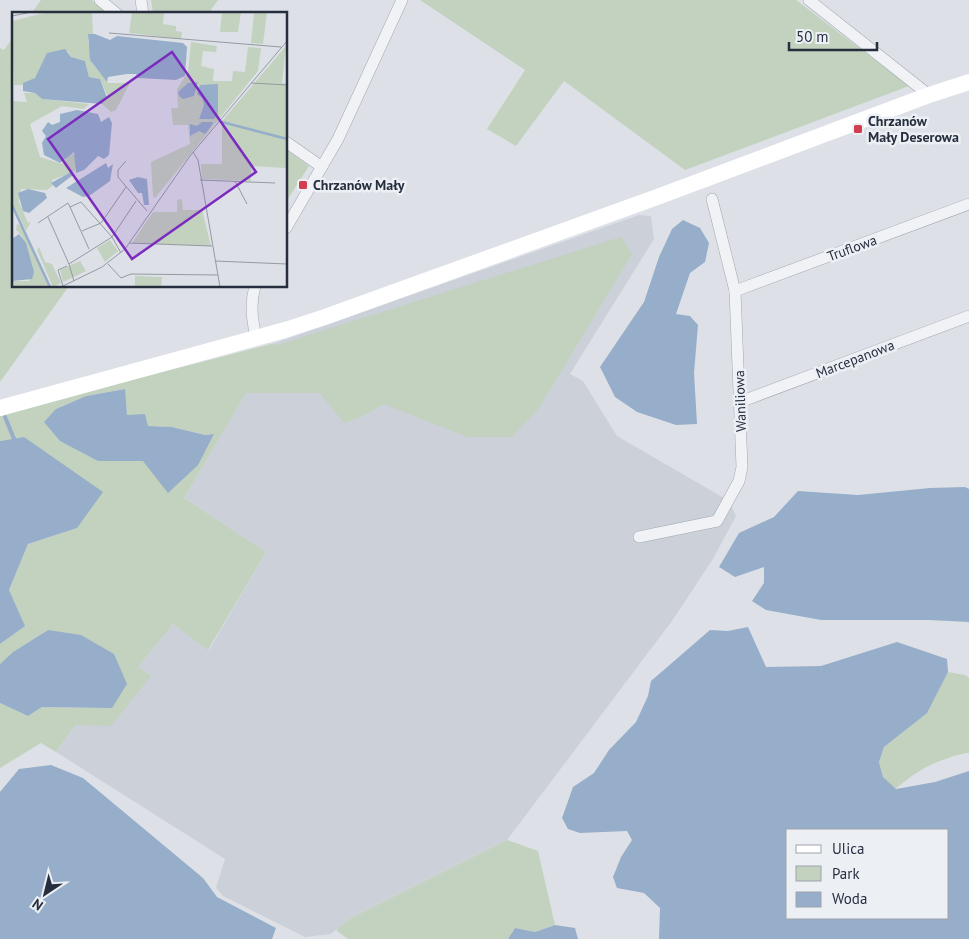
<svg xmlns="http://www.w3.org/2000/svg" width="969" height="939" font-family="'PT Sans',sans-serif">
<rect width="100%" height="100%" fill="#dde1e7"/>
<polygon fill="#cbd0d9" points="639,215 651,216 654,239 570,374 583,381 617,436 729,501 736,516 713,559 672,621 507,840 349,919 331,934 305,937 223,896 216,888 225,859 56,752 75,725 151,676 138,667 173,624 209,650 266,552 184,498 275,343"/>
<g fill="#c2d2be" fill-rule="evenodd">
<polygon points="41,0 92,0 110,14 31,14"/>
<polygon points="151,0 218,0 208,14 153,14"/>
<polygon points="420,0 796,0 909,86 685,170 564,81 516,146 487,129 525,70"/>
<polygon points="14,36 14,286 69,286 0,382 0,48 4,50"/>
<polygon points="286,149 309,166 286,202"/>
<path d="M 621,237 L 632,254 L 539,408 L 512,437 L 467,437 L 384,404 L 363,416 L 344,423 L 320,393 L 246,393 L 184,498 L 266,552 L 208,650 L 173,624 L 138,667 L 151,676 L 111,726 L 75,725 L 56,752 L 41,743 L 0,768 L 0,703 L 28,716 L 42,707 L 112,708 L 48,630 L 13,652 L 0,664 L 0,644 L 24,626 L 9,590 L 28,544 L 77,528 L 24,437 L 0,441 L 0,414 L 275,343 L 274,346 ZM 124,389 L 127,415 L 148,426 L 172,427 L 205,435 L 213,434 L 143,461 L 98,461 L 56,409 L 86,396 Z"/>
<path d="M 948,672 L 965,675 L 969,678 L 969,753 L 966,753 C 934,761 921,768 895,789 L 883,777 L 879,762 L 884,747 L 926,713 Z"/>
<polygon points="507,840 538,851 555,925 535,932 515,928 508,939 348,939 336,930 349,919"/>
</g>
<g fill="#96aec9" fill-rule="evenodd">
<polygon points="683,220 700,228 709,243 705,262 690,273 676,314 690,316 698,325 694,373 697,424 676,425 637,412 615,397 600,367 644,302 659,257 672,229"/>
<polygon points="125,389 127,415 145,414 148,426 172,427 205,435 214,434 198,465 168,493 143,461 98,461 60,441 44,422 56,409 86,396"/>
<polygon points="24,437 103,492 77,528 28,544 9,590 25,626 0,644 0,441"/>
<polygon points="965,487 969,489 969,622 929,620 821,620 766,610 752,601 764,583 764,567 735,577 719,567 739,533 774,517 798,491 858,495 930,488"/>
<path d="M 748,627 L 766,667 L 821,666 L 897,642 L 947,659 L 948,672 L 927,713 L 884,747 L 879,762 L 883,777 L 896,789 L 935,782 L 969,771 L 969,939 L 659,939 L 660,908 L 644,893 L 617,888 L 613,877 L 621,857 L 632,840 L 627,831 L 580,833 L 568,829 L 562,818 L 573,787 L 594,773 L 609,750 L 636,722 L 648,696 L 651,681 L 710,630 L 728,631 ZM 788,830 L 948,830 L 948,918 L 788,918 Z"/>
<polygon points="48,630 81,635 114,654 127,684 112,708 42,707 28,716 0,703 0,664 13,652"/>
<polygon points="51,765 83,778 203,878 217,897 276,928 272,939 0,939 0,792 19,769"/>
<polygon points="555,925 575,928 578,939 508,939 515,928 535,932"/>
</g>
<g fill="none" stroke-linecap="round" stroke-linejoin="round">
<polyline stroke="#96aec9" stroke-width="4" points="5,417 14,439"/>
<g stroke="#a2a8b1" stroke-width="12">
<g id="street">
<polyline points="100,0 117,14"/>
<polyline points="141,0 143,14"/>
<polyline points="809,0 929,95"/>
<polyline points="286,142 322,167"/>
<polyline points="286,228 338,139 402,0"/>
<path d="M 255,286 C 250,304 252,319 256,337"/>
<polyline points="735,291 969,204"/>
<polyline points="740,402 969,316"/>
<polyline points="639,537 717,521 739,481 742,467 735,291 712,199"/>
</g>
</g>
<use href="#street" stroke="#f0f2f6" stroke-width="11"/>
<polyline stroke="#fff" stroke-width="16" points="0,408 285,330 325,317 660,196 929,95 969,82"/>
</g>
<g fill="#d23d50" stroke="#ecf0f5" stroke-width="2">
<rect x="853" y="124" width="10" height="10" rx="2.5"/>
<rect x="298" y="180" width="10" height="10" rx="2.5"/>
</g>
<g text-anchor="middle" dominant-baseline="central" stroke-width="5" stroke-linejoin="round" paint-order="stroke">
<g font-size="14" font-weight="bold" fill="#262e3e" stroke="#ecf0f5" text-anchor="start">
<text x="868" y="121">Chrzanów<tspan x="868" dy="16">Mały Deserowa</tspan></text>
<text x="313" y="185">Chrzanów Mały</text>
</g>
<g font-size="14" fill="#262e3e" stroke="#ecf0f5">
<text transform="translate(852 248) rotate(-20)">Truflowa</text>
<text transform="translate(855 359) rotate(-21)">Marcepanowa</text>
<text transform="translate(740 401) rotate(-92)">Waniliowa</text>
</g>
</g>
<g transform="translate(12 12)">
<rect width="275" height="275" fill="#dde1e7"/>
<path d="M 36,0 L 100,0 L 80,1 L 81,22 L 76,23 L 76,30 L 80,51 L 96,71 L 118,71 L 104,98 L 99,100 L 90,92 L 95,83 L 88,67 L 77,65 L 73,49 L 59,45 L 56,39 L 23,66 L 10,73 L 2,73 L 0,9 ZM 120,0 L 152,0 L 151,12 L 164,14 L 164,19 L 170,20 L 169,27 L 117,21 ZM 210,0 L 229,0 L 226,20 L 208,20 ZM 242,0 L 255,0 L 251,32 L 239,31 ZM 179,30 L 205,34 L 204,40 L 191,39 L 189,54 L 202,57 L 201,69 L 220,69 L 221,59 L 233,60 L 236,35 L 249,36 L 246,59 L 143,186 L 141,184 L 139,150 L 178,132 L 176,113 L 161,113 L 159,96 L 166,96 L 165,77 L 176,60 ZM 186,70 L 182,84 L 166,80 L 175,74 ZM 190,86 L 202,107 L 187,106 L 192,93 ZM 274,34 L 270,71 L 275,72 L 275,172 L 274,156 L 239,154 L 239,169 L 190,167 L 189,152 L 210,152 L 210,109 ZM 12,81 L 23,81 L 30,87 L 77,92 L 72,97 L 50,94 L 18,112 L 28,145 L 50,152 L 59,140 L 64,144 L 63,159 L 40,168 L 41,173 L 35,178 L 9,177 L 7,190 L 16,211 L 19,209 L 14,219 L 0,190 L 0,89 L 15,90 ZM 170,187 L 171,198 L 190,198 L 199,234 L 120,231 L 141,200 L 165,200 L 165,188 ZM 5,212 L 9,213 L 37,275 L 0,275 L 0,269 L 17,269 L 10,224 L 4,218 ZM 98,228 L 106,239 L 93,250 L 85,236 ZM 27,235 L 33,250 L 40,252 L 49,271 L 41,275 L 25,238 ZM 68,249 L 74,259 L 51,270 L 48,258 ZM 123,264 L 150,265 L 149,275 L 123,275 Z" fill="#c2d2be" fill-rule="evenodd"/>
<path d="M 76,22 L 83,22 L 98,28 L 105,24 L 171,31 L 175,35 L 173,64 L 164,68 L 126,66 L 124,62 L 115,62 L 96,65 L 95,70 L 78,48 ZM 53,37 L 59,45 L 73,49 L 77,65 L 88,67 L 95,86 L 90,92 L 30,87 L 23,81 L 11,79 L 11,71 L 23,66 L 35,41 ZM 186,70 L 182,84 L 171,87 L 167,84 L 166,80 L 176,71 ZM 206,72 L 206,102 L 202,107 L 187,107 L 192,93 L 190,86 L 185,82 L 188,73 ZM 65,98 L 86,102 L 89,110 L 97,105 L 100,111 L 97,143 L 92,147 L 86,144 L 72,158 L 64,161 L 62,140 L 48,151 L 32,143 L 30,131 L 34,124 L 30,119 L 36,110 L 40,113 L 48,110 L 48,102 ZM 190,110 L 201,110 L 200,113 L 193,122 L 187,119 L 178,124 L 178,112 L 185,114 ZM 94,151 L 96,156 L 101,152 L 98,169 L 77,184 L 71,185 L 54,176 ZM 59,160 L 61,163 L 44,176 L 39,171 ZM 126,165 L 135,167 L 137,193 L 132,193 L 130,181 L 126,181 L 117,168 ZM 16,177 L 33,181 L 35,186 L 17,201 L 11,199 L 6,181 ZM 7,222 L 14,231 L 22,260 L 20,267 L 0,269 L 0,227 Z" fill="#96aec9"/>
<path fill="none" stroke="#96aec9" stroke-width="2.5" d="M 210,110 L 275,127M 0,193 L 38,275"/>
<path fill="none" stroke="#9499a3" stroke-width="1" d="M 0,4 L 20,0M 97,21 L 269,35M 239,71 L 275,73M 181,140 L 186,148 L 208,275M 114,149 L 106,158 L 106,165 L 135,199M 188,168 L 263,171M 223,169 L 235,192M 58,195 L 77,237M 36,205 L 57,252M 26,211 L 56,191 L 58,195 L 69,190 L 100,225 L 109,241M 70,219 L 89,211 L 114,175M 117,231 L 200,234M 203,249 L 275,252M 96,252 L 109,266 L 119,262 L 206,263M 62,269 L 57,252 L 100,225 L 124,189M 51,274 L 46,258 L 55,254M 49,275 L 90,255 L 113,237 L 178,144 L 275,29"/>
<path fill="#7b2cbf" fill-opacity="0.15" stroke="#7b2cbf" stroke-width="2.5" d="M 160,40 L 244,160 L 120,247 L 36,127 Z"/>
<rect width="275" height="275" fill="none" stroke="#262e3e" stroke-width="2.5"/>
</g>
<rect x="786" y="829" width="162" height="90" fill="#ecf0f5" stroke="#9da2ac"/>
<rect x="796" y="845" width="25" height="8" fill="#ffffff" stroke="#9da2ac"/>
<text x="832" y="854" font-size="15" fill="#262e3e">Ulica</text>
<rect x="796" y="866" width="25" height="15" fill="#c2d2be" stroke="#9da2ac"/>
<text x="832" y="879" font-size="15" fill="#262e3e">Park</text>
<rect x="796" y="892" width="25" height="15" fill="#96aec9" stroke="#9da2ac"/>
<text x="832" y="904" font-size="15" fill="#262e3e">Woda</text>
<g transform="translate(45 894) rotate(215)" stroke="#ecf0f5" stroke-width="4" paint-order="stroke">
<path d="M0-4L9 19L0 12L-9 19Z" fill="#262e3e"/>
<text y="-8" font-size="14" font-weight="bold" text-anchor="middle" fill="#262e3e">N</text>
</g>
<path d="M789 42v8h88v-8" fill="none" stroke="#262e3e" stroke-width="2.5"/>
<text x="796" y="42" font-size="15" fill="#262e3e" stroke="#ecf0f5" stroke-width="4" paint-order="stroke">50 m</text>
</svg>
